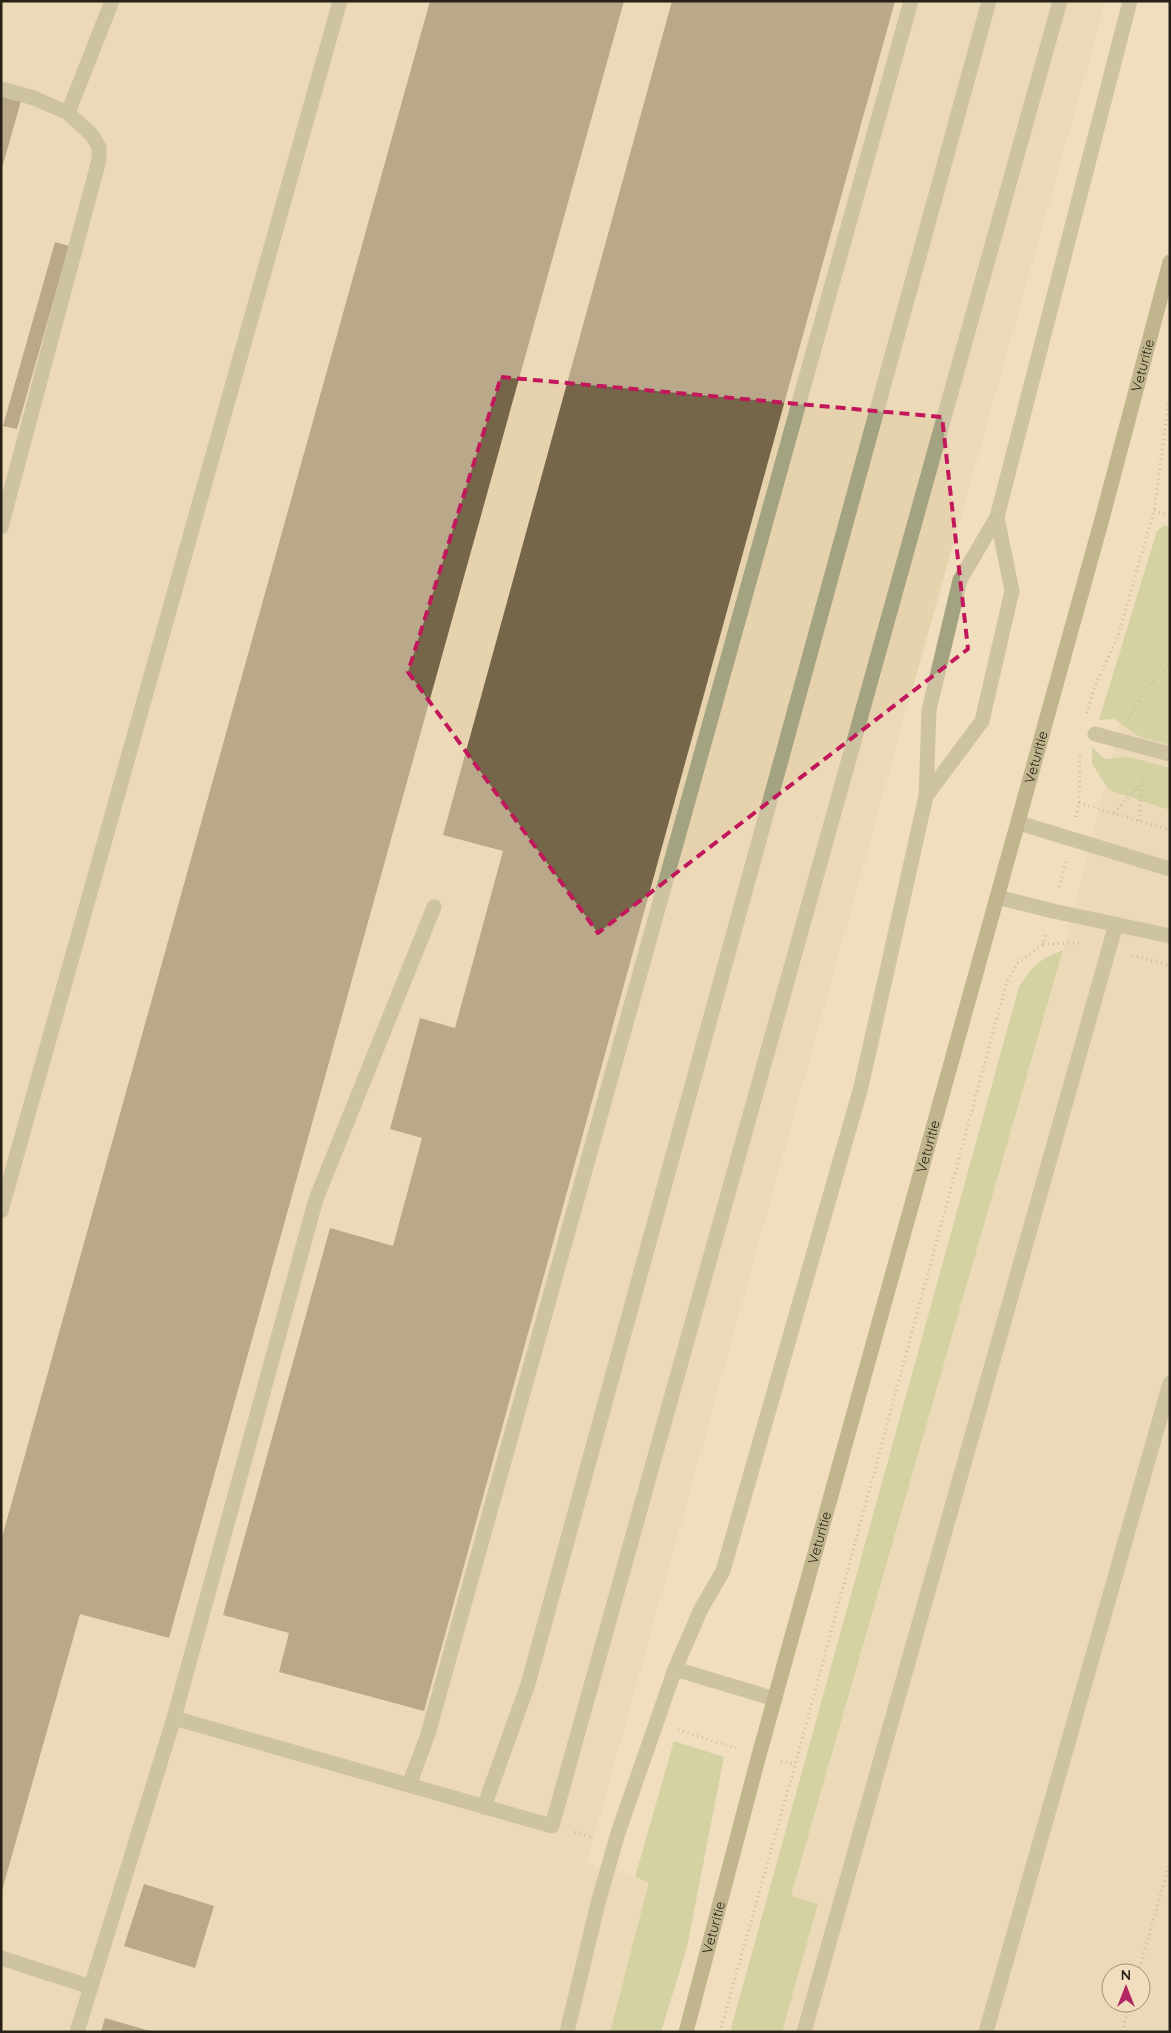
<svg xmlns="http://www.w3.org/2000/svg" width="1171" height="2033" font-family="Quicksand,sans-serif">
<rect width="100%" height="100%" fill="#f0debf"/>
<g fill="#e7d2ae" fill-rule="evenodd">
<polygon points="1,1 1106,1 902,726 587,1863 650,1881 610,2032 1,2032"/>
<path d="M 1170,528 L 1170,2032 L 782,2032 L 818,1905 L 791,1897 L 1061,958 ZM 1111,1973 L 1141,1973 L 1141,2003 L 1111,2003 Z"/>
</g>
<g fill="#b2c27f">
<polygon points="1165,525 1170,527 1170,745 1140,737 1114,719 1099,720 1157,531"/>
<polygon points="1092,747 1105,759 1129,757 1170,768 1170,810 1109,790 1092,764"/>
<path d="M 1063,950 L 791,1896 L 818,1904 L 782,2032 L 730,2032 L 1019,987 C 1034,965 1038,960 1063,950 Z"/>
<polygon points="674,1741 724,1757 687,1947 661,2032 610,2032 649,1882 635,1877"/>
</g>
<g fill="#75664a">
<polygon points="430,1 624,1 169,1638 80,1614 1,1894 1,1541"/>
<polygon points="672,1 895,1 424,1711 279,1672 289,1633 223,1615 330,1228 393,1246 422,1138 390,1129 420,1018 455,1028 503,851 443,835"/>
<polygon points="1,95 21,101 2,168 1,168"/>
<polygon points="55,242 69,246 17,429 3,426"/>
<polygon points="144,1884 214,1906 195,1968 124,1946"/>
<polygon points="105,2018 150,2031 150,2032 101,2032"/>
</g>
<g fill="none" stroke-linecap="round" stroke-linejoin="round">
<g stroke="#a1947d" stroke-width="3" stroke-dasharray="1 4" stroke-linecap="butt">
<polyline points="1154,511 1170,516"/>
<polyline points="1087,713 1094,688 1118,636 1154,511 1170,392"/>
<polyline points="1129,719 1145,689 1170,664"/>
<polyline points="1079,803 1170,830"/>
<polyline points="1114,813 1142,782 1144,770"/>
<polyline points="1076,817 1079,803 1080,753"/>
<polyline points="1139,821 1142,783"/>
<polyline points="1059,887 1066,862"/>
<polyline points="1043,944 1080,943"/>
<polyline points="1132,955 1170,966"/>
<polyline points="678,1730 736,1748"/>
<polyline points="781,1761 795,1765"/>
<polyline points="575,1832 593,1838"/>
<polyline points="1138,1973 1170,1862"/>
<polyline points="720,2032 795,1765 1007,981 1018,963 1043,944 1046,934"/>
<polyline points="1122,2032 1130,2003"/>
</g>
<g stroke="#a3a281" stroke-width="15">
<polyline points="1,89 34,98 68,113 92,135 99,147 99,160 1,527"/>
<polyline points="68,113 112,1"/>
<polyline points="1095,734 1170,754"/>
<polyline points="926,796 982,721 1012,591 997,517"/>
<polyline points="1019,823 1170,869"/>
<polyline points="997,897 1053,911 1170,936"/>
<polyline points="1,1211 340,1"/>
<polyline points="675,1669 775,1699"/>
<polyline points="174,1718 552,1826 1060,1"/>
<polyline points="409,1785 428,1734 911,1"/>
<polyline points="484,1807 528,1684 989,1"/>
<polyline points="1,1958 91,1987"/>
<polyline points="77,2032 174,1718 316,1199 434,907"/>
<polyline points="567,2032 598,1903 618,1833 675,1669 701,1609 723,1571 861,1087 926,796 929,710 960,580 997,517 1130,1"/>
<polyline points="804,2032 1116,924"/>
<polyline points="986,2032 1170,1383"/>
</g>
<path stroke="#868351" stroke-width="15" id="s1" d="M 686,2032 L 759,1755 L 1102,519 L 1170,262"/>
</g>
<path d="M0 0H1171V2033H0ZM 501,377 L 942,417 L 968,649 L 598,933 L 408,672 Z" fill="#f0debf" fill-opacity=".55" fill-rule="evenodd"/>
<path fill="none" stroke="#c2185b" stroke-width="4" stroke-dasharray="10 6" stroke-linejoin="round" d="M 501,377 L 942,417 L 968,649 L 598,933 L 408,672 Z"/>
<g text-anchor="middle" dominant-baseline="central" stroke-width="5" stroke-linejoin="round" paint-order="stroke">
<g font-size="14" fill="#272115" stroke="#f0debf">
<text stroke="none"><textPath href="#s1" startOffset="1728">Veturitie</textPath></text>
<text stroke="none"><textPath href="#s1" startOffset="1322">Veturitie</textPath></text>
<text stroke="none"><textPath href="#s1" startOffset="918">Veturitie</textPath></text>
<text stroke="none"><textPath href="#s1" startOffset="512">Veturitie</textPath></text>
<text stroke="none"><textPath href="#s1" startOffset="108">Veturitie</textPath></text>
</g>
</g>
<rect width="1171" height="2033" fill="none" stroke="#272115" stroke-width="5"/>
<g transform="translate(1126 1988)"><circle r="24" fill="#f0debf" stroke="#a0927b"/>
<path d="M0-4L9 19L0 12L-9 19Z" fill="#b32862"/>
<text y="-8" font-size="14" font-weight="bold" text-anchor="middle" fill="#272115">N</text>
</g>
</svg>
